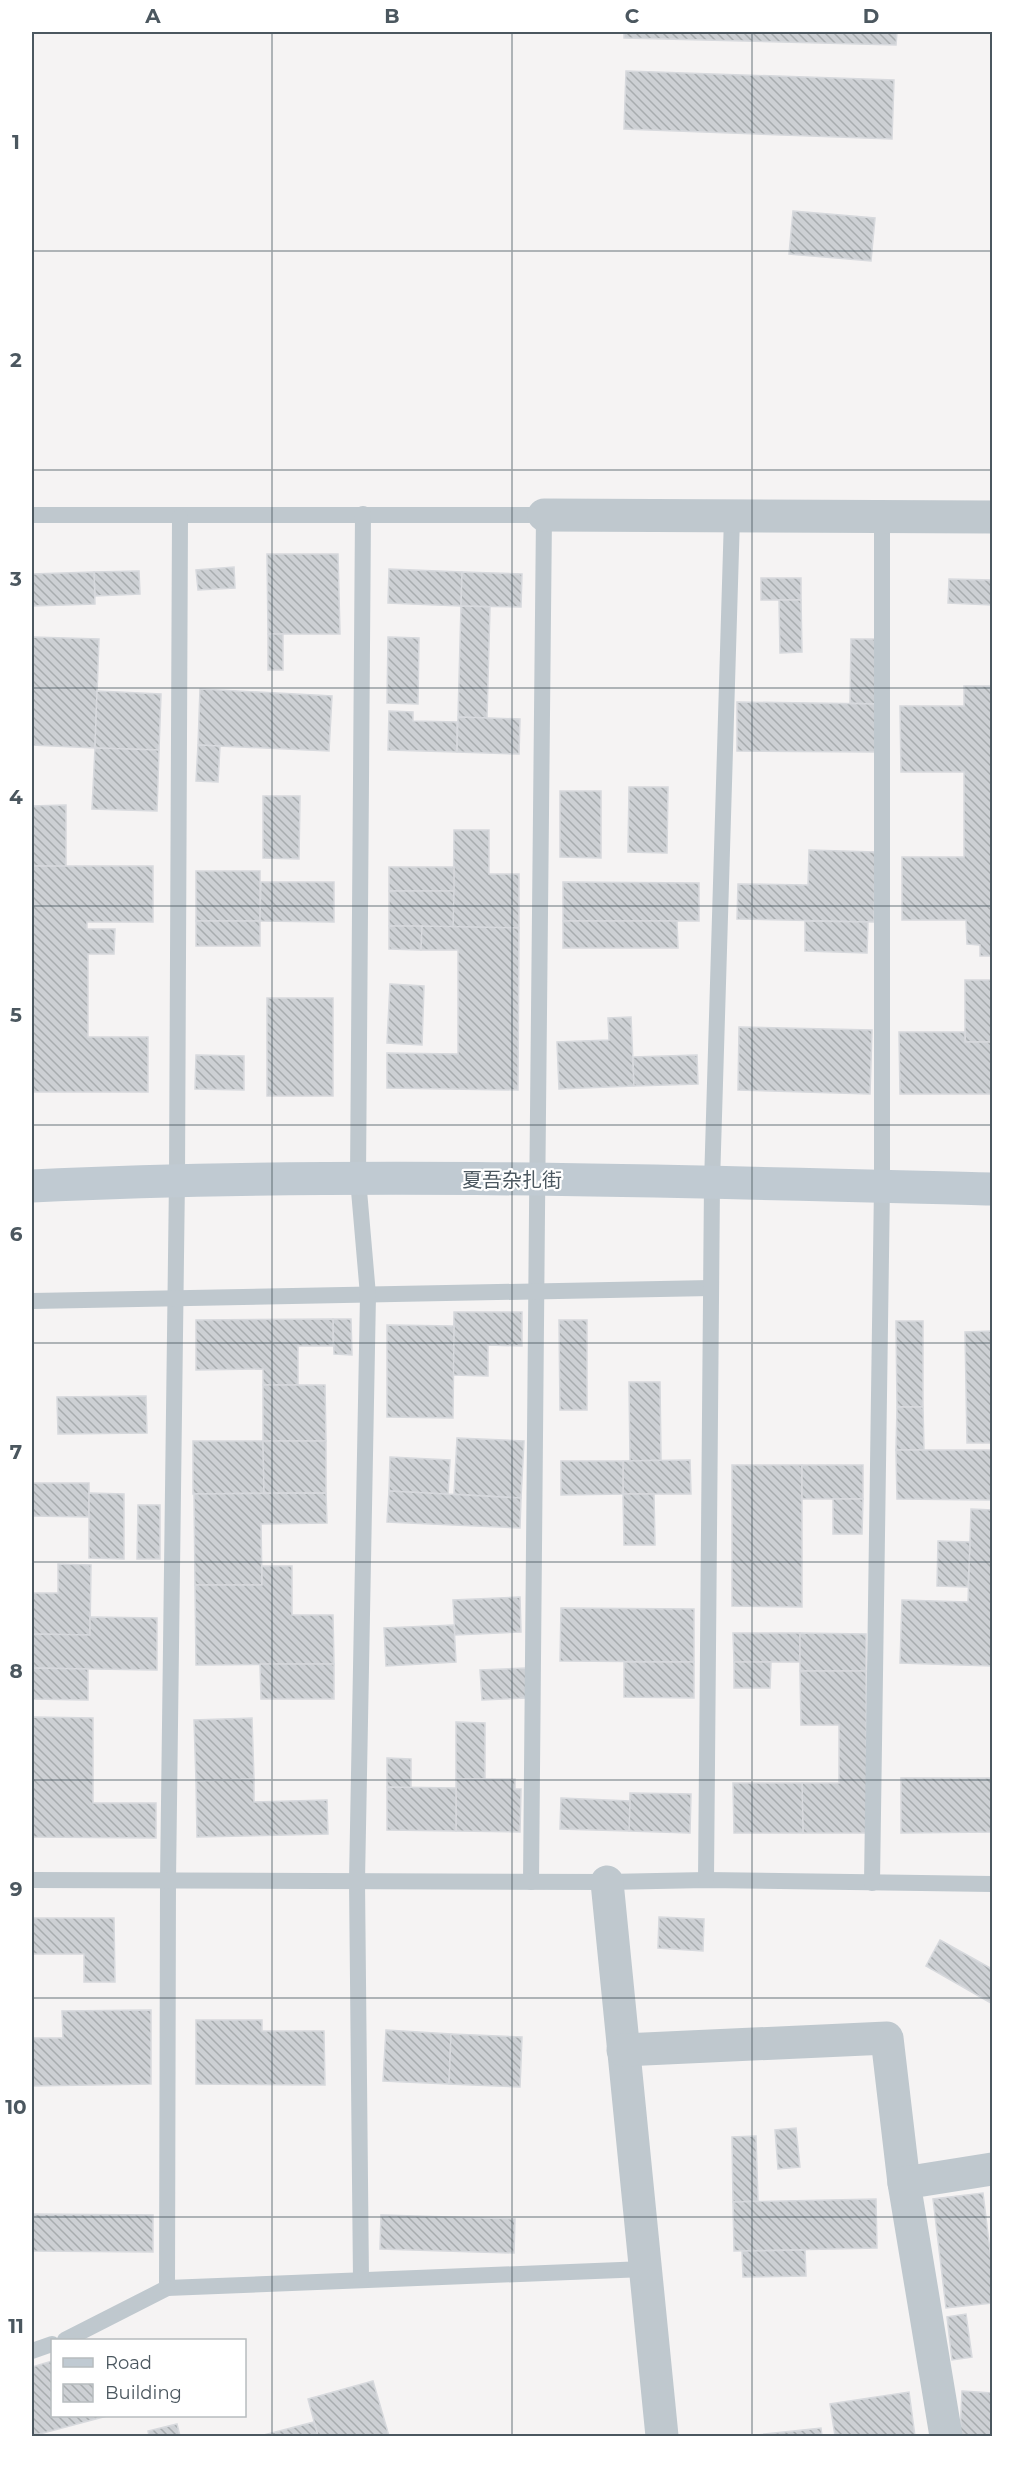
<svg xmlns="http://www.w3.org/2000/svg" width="1024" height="2468" font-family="Montserrat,'Noto Sans SC',sans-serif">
<defs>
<pattern id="building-back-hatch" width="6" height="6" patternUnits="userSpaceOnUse" patternTransform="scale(1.5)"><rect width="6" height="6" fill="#cdd0d4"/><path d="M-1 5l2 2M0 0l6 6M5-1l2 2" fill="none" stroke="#a8acaf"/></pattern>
</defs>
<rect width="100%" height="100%" fill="#f5f3f3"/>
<g fill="url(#building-back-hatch)" stroke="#d7d9dd" stroke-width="1.5">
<polygon points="624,32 897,32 896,45 624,38"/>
<polygon points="626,71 894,80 892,139 624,129"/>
<polygon points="793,211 875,218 871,261 789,254"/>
<polygon points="267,554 338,554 340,634 268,634"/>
<polygon points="234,567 235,588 198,590 196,570"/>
<polygon points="389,569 462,572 461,606 388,603"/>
<polygon points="139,571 140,594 95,596 94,572"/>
<polygon points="94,572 95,604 32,606 32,574"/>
<polygon points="462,572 522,574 521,607 461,606"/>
<rect x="761" y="578" width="40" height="22"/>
<polygon points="949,579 992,580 992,605 948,603"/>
<polygon points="779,600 801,600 802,652 780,653"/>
<polygon points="461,606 490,607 487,718 458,717"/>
<rect x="268" y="634" width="15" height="36"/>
<polygon points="32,637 99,639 95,748 32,745"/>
<polygon points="388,637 419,638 418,704 387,703"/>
<polygon points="851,639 876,639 875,704 850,703"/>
<polygon points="964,686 992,686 992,956 980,956 980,945 967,944 966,920 902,920 902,857 964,857 964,772 901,772 900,706 964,706"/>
<polygon points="200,689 332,696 329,751 198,745"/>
<polygon points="97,691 161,694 159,750 95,748"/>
<polygon points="737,702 875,704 875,752 737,751"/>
<polygon points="389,711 413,712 413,721 457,722 457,752 388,750"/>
<polygon points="458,717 520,719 519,754 457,752"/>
<polygon points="198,745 220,746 218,782 196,781"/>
<polygon points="95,748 159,750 157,811 92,809"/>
<polygon points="629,787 668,787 667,853 628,852"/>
<polygon points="560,791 601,791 601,858 560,857"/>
<polygon points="263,796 300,796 299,859 263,858"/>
<polygon points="66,805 66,867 32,866 32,806"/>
<polygon points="454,830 489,830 489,874 519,874 519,928 453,927"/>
<polygon points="809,850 875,852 874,922 737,919 738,884 808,885"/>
<polygon points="32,866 153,866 153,922 87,922 87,929 115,929 114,954 88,954 88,1037 148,1037 148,1092 32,1092"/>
<rect x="389" y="867" width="65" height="24"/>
<rect x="196" y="871" width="64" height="50"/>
<polygon points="261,882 334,882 334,922 260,921"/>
<polygon points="563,882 699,883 699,921 563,921"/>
<polygon points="389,891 454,891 453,927 389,926"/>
<rect x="196" y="921" width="64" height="25"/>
<polygon points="563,921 677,921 678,948 563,948"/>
<polygon points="805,921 868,922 867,953 805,951"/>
<polygon points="389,926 422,926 421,950 389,949"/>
<polygon points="422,926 519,928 518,1090 387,1088 387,1053 458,1054 458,950 421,950"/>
<rect x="965" y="980" width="27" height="62"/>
<polygon points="390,984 424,986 422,1045 387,1043"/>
<rect x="267" y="998" width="66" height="98"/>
<polygon points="631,1017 634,1086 559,1089 557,1042 609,1040 608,1018"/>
<polygon points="739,1027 872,1030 870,1094 738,1090"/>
<polygon points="899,1032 965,1032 965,1042 992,1042 992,1094 900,1094"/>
<polygon points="196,1055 244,1056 244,1090 195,1089"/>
<polygon points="697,1055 698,1084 634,1086 633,1057"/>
<polygon points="454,1312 522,1312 522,1346 488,1345 488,1376 453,1375"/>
<polygon points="333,1319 351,1319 352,1355 334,1354"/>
<polygon points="333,1319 333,1346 298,1346 298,1385 263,1385 263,1369 196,1370 196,1320"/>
<polygon points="559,1320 587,1320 587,1410 560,1410"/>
<polygon points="896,1321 923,1321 923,1407 897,1407"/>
<polygon points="387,1325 454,1326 453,1418 387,1417"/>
<polygon points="992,1331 992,1443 967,1443 965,1332"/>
<polygon points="629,1382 660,1382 661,1460 630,1461"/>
<polygon points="263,1385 325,1385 326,1441 263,1441"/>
<polygon points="146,1396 147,1433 58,1434 57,1397"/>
<polygon points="897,1407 923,1407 924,1450 896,1450"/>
<polygon points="457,1438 524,1441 521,1498 454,1494"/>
<polygon points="193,1441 263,1441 264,1493 193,1494"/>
<polygon points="263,1441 326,1441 326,1493 264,1493"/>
<polygon points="896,1450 992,1450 992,1500 897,1499"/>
<polygon points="390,1457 450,1460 448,1494 389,1491"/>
<polygon points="690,1460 691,1494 623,1494 623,1461"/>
<polygon points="561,1461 623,1461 623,1494 561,1495"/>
<polygon points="732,1465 802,1465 802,1607 732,1606"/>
<rect x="802" y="1465" width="61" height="34"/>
<polygon points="32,1483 89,1483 89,1517 32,1516"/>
<polygon points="389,1491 521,1498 520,1528 387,1522"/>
<polygon points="89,1493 124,1494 124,1559 89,1558"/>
<polygon points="326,1493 327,1523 261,1524 262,1585 195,1585 194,1494"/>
<polygon points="623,1494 654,1494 655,1545 624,1545"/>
<polygon points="833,1499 863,1499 862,1534 833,1534"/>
<polygon points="138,1505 160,1505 160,1559 137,1559"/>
<polygon points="971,1509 992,1510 992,1666 900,1663 902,1600 968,1602"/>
<polygon points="938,1541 970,1542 968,1587 937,1586"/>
<polygon points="58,1564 91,1565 90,1635 32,1634 32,1593 58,1593"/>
<polygon points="262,1566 292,1566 292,1615 333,1615 334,1664 196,1665 195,1585 262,1585"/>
<polygon points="520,1597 521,1632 455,1635 453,1600"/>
<polygon points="561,1608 694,1609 694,1662 560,1661"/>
<polygon points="90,1617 157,1618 157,1670 32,1668 32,1634 90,1635"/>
<polygon points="454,1625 456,1662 386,1666 384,1628"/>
<polygon points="733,1633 800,1633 800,1662 734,1662"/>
<polygon points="800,1633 866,1634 866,1671 800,1671"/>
<polygon points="624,1662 694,1662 694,1698 624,1697"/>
<polygon points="734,1662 771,1662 770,1688 734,1688"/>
<polygon points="260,1664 334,1664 334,1699 261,1699"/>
<polygon points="32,1668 88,1669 88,1700 32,1699"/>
<polygon points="526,1668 528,1698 482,1700 480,1670"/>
<polygon points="800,1671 866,1671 867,1833 803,1833 802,1783 839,1783 839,1725 801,1725"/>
<polygon points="32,1717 93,1718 93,1803 156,1803 156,1838 32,1837"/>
<polygon points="252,1718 254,1779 196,1781 194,1720"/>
<polygon points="456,1722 485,1723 485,1779 456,1779"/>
<polygon points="387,1758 411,1759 411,1788 387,1787"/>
<polygon points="901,1778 992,1778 992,1832 901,1833"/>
<polygon points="254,1779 254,1802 327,1800 328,1834 197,1837 196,1781"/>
<polygon points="456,1779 515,1779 515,1789 521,1789 520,1832 456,1831"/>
<polygon points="733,1783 802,1783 803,1833 734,1833"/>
<polygon points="387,1787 456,1788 456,1831 387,1830"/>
<polygon points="630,1793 691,1794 690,1833 629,1831"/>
<polygon points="561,1798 630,1801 629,1831 560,1829"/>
<polygon points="659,1917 704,1919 703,1951 658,1948"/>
<polygon points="32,1918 114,1918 115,1982 84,1982 84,1954 32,1954"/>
<polygon points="940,1940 992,1969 992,1999 991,2003 926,1966"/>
<polygon points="151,2010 151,2084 32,2086 32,2038 63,2038 62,2011"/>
<polygon points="196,2020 262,2020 262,2031 324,2031 325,2085 196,2084"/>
<polygon points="386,2030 451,2034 449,2084 383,2081"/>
<polygon points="451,2034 522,2037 520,2087 449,2084"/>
<polygon points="796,2128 800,2167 778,2169 775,2130"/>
<polygon points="756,2136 758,2201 733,2202 732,2137"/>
<polygon points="983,2193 992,2267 992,2303 946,2308 933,2199"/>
<polygon points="876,2199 877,2248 734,2251 733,2202"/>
<polygon points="32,2214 153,2215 153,2252 32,2251"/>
<polygon points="381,2215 515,2219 514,2253 380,2249"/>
<polygon points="805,2250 806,2276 743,2277 742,2251"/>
<polygon points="966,2314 972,2357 952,2360 947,2317"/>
<polygon points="52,2361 52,2416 107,2416 32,2436 32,2367"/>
<polygon points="373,2381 389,2436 318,2436 308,2399"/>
<polygon points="962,2391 992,2393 992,2436 960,2436"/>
<polygon points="909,2392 915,2436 835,2436 830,2404"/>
<polygon points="314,2422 318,2436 260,2436"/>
<polygon points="177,2424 180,2436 149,2436 148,2431"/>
<polygon points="821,2428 822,2436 747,2436"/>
</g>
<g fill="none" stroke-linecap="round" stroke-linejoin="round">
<g stroke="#bfc8ce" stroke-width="16">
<path d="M 32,515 L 544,515 C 538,971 536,1426 531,1882"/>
<polyline points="180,517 177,1179 168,1881 167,2288 645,2269"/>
<polyline points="32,1301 711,1288"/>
<polyline points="32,1880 607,1882 706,1880 992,1884"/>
<polyline points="706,1880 712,1183 732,517"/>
<polyline points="872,1883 882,1186 882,516"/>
<polyline points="361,2280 357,1881 368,1295 358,1179 363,514"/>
<polyline points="65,2340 167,2288"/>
<polyline points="32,2351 52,2344"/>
</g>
<g stroke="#bfc8ce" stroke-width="33">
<polyline points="544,515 992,517"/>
<polyline points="607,1882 662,2436"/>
<polyline points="623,2050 887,2038 904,2183"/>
<polyline points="946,2436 904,2183 992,2169"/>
</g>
<path stroke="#c0cad2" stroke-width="33" d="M 32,1186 C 351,1171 672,1181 992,1189"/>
</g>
<path fill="none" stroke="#4b575f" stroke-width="1.5" stroke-opacity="0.55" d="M 272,32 L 272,2436M 512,32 L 512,2436M 752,32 L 752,2436M 32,251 L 992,251M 32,470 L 992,470M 32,688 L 992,688M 32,906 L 992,906M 32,1125 L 992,1125M 32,1343 L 992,1343M 32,1562 L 992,1562M 32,1780 L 992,1780M 32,1998 L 992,1998M 32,2217 L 992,2217"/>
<g text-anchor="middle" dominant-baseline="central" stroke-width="4.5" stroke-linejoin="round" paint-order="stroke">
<g font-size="20" fill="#4b575f" stroke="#fff">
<text x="512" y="1180">夏吾杂扎街</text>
</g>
</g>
<rect width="1024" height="2468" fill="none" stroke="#ffffff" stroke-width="66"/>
<rect x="51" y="2339" width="195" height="78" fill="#ffffff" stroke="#b7bcbf" stroke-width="1.5"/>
<rect x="63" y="2358" width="30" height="9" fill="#c0cad2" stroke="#b7bcbf" stroke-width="1.5"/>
<text x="105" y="2369" font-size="18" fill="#4b575f">Road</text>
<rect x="63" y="2384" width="30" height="18" fill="url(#building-back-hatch)" stroke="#b7bcbf" stroke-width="1.5"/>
<text x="105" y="2399" font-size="18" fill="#4b575f">Building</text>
<rect x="33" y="33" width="958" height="2402" fill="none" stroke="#4b575f" stroke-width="2"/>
<g font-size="20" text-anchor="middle" font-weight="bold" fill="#4b575f">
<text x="153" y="23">A</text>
<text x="392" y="23">B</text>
<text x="632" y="23">C</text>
<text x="871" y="23">D</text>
<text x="16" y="149">1</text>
<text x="16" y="367">2</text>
<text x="16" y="586">3</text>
<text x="16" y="804">4</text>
<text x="16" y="1022">5</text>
<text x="16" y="1241">6</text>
<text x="16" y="1459">7</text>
<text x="16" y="1678">8</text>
<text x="16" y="1896">9</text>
<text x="16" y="2114">10</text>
<text x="16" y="2333">11</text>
</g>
</svg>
